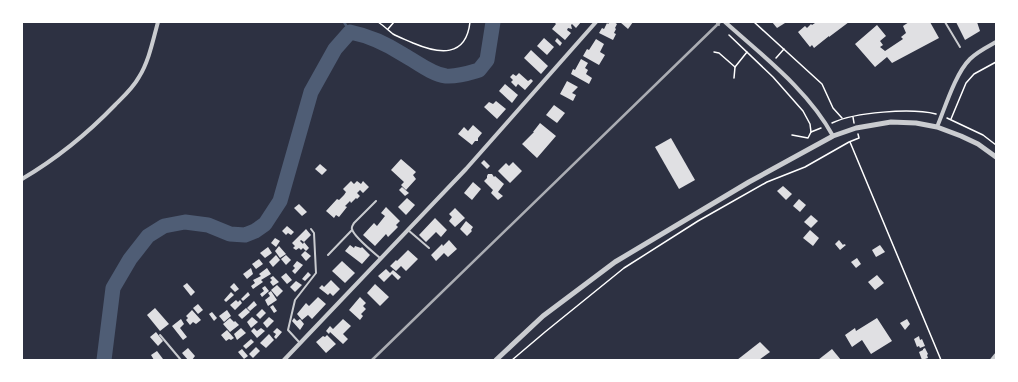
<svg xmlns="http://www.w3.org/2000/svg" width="1018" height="382" font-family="Helvetica,sans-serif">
<rect width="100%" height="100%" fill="#2d3142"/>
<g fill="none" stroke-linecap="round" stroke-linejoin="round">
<polyline stroke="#4f5d75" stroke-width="2.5" points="344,22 350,32"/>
<path stroke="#4f5d75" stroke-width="15" d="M 104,360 L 113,288 L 130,259 L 148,236 L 164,226 L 185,222 L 208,225 L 230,234 L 245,235 L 255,231 L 265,224 L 280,201 L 311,92 L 335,49 L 350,32 C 370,36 387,44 404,55 C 417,62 431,74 446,76 C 457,77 469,73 479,70 L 487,60 L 493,22"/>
</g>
<g fill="#e0e0e3">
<polygon points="554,22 581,22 576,28 572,24 571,25 572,29 568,28 567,30 571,33 565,40 552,29 556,24"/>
<polygon points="610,22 614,22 617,24 615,28 616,29 614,33 616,34 613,40 599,33 602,28 604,29 607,23 608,24"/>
<polygon points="620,22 633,22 628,29"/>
<polygon points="772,22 784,22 785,23 777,28"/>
<polygon points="814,22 849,22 829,37 829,36 814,48 812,45 810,47 798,32 805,26 807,28 811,24 812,25 815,23"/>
<polygon points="909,22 930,22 939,38 892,63 887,57 875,67 855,44 877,25 886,36 880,41 883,45 880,47 885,51 903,39 901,37 906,33 903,26"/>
<polygon points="956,22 977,22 980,31 965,40"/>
<polygon points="544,38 554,47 547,55 537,46"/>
<polygon points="557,38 562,43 560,46 555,41"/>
<polygon points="596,39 604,44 600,52 605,55 599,65 583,56 587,49 589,50"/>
<polygon points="531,50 548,66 541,74 524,58"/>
<polygon points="581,59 588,63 585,68 588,70 586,74 592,78 589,84 571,74 573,69 575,70"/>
<polygon points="519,73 528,81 531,79 533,81 525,90 518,84 516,87 511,82 513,80 510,77 513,74 516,76"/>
<polygon points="567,81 578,87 572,93 576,95 573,101 560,94"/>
<polygon points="505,84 518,95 512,103 499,91"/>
<polygon points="496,101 506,109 497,119 484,107 489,102 493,104"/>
<polygon points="554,105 565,113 557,123 546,115"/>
<polygon points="540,123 556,136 537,158 522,144 534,132 533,132"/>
<polygon points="473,125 482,133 478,138 478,141 475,141 472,145 458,134 464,127 468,131"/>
<polygon points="671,138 695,180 679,189 655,147"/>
<polygon points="401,159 416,172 413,175 416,179 406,190 401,185 404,182 391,170"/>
<polygon points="484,160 490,166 487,169 481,163"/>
<polygon points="513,162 522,171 510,183 498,171 506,163 509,166"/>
<polygon points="320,164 327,170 322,175 315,169"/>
<polygon points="488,174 492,174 494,177 495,176 504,184 498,192 503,196 498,200 491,193 493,190 484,181 487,178 487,176"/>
<polygon points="351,181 354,184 357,181 361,184 363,181 369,187 363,193 360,190 357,193 360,196 357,199 356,198 351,203 350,201 345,206 347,207 339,217 336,215 334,218 326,211 337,199 339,200 344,195 346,192 343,189"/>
<polygon points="473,182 481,189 472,200 464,193"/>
<polygon points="783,186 792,194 786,200 777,191"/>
<polygon points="402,187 409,193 405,196 399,190"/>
<polygon points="407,198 415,205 406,215 398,207"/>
<polygon points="799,199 806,205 800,212 793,206"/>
<polygon points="299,204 307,212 302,216 294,208"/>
<polygon points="386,207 400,221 396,225 398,227 388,237 386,234 375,246 363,235 374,223 377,226 385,216 381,213"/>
<polygon points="455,208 465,218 455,227 449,221 452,217 449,214"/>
<polygon points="811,215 818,221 811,228 804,222"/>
<polygon points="435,218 447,230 441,237 436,232 426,242 419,235"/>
<polygon points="466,221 473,227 471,230 472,231 467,236 460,229"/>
<polygon points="287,226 294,232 291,235 288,233 286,235 282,231"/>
<polygon points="306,229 311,235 304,242 301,240 300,241 303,244 304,242 309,248 306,251 303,248 301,250 299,248 296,250 293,248 295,246 292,243"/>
<polygon points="810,230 819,238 813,246 803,238"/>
<polygon points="275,238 280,241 276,247 271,243"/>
<polygon points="449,240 457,249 448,257 444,253 436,261 431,255 442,244 443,246"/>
<polygon points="839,240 843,245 844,244 846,245 840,250 835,244"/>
<polygon points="350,245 354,248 355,246 361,248 362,247 370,255 362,264 345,251"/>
<polygon points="880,245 885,252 876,257 872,250"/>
<polygon points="279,246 286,254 280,258 275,251"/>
<polygon points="268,247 272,253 265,258 260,253"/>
<polygon points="408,250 418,259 406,271 401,266 396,271 390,266 396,260 397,261"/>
<polygon points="305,251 311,256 306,261 301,255"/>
<polygon points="276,255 280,260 273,267 269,262"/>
<polygon points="286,255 291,260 286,265 281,259"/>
<polygon points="857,258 861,264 856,268 851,262"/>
<polygon points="259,259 263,264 256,269 252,264"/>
<polygon points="297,261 303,265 295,274 292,271 295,268 293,266"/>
<polygon points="342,261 355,273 345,283 332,271"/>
<polygon points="251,268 253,274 247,279 243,274"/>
<polygon points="267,268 271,274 261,280 263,282 253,289 251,286 255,283 253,280 261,276 259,274"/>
<polygon points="386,269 390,273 393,270 401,277 398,280 392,274 384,282 378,276"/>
<polygon points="308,272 311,275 305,281 302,279"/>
<polygon points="286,273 292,280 287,284 281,277"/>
<polygon points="877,275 884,283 875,290 868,282"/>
<polygon points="273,276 279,282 273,286 270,282 272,280 270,278"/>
<polygon points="331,280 340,289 333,296 330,293 328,295 319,288 322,285 324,287"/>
<polygon points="296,281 302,285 295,292 290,287"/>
<polygon points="187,283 195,292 191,296 183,286"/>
<polygon points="234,283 239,289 235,292 230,287"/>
<polygon points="375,284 389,297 380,306 367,293"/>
<polygon points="277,285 283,291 277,297 271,290"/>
<polygon points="265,286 269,291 262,297 260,294 264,291 262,288"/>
<polygon points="271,291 277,300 268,306 265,300 270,296 268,293"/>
<polygon points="231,292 234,295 226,302 224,300"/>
<polygon points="248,292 250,295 243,301 241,299"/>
<polygon points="318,297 326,304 312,319 308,315 302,320 297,314 306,303 309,306"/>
<polygon points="360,297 366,303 363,306 366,309 361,314 363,316 360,320 349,310"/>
<polygon points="236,300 238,302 240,300 242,303 235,310 230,305"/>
<polygon points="254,301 257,305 250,311 247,308"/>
<polygon points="198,304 203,310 198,314 193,308"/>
<polygon points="273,305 277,311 274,313 270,307"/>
<polygon points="155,308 169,324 160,331 147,315"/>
<polygon points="246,308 250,312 242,319 238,315"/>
<polygon points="262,309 266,313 260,319 256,315"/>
<polygon points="192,310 201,320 196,324 193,322 190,325 186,320 188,318 186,316"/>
<polygon points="227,310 231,316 224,322 219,316"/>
<polygon points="212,312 217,318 214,321 209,314"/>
<polygon points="252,317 258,322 251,328 247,322"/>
<polygon points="269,317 274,321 267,328 263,323"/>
<polygon points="230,318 234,322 235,321 239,325 230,332 223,324"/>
<polygon points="294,318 297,321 300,319 304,324 300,330 292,321"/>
<polygon points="877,318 892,341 871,354 862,340 852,347 845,335 855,328 856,331"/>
<polygon points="181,319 184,324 180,328 187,337 183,340 172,326"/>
<polygon points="343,319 351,326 343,334 348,339 343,344 330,332 329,334 326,331 330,326 333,329"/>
<polygon points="907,319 910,324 905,330 900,323"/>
<polygon points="241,328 246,333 237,340 234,334"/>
<polygon points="254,328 257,331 261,328 265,331 257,338 251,331"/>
<polygon points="277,328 282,332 276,339 274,337 276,334 273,332"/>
<polygon points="227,330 234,338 231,340 229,339 226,341 221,335"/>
<polygon points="156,332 163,341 158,346 150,337"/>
<polygon points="269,334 274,340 266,348 260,343"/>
<polygon points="327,335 336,344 326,353 316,342 323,336 325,337"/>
<polygon points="919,336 920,340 922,339 925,346 920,348 919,346 917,347 914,339"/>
<polygon points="251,339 254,342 246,349 243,346"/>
<polygon points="760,342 770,352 759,360 737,360"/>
<polygon points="256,347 260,351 253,358 249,354"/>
<polygon points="188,348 195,356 192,360 188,360 182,353"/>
<polygon points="925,348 928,354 927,355 928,358 922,360 919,352 923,350 923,349"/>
<polygon points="242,349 248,356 244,359 238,352"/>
<polygon points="832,349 841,360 818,360"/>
<polygon points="157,351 163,359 162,360 154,360 151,355"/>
</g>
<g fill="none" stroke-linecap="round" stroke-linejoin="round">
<g stroke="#fff" stroke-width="1.5">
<path d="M 378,22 C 384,26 388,30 393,34 C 400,38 407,40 413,43 C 439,54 466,58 470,22"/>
<polyline points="716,22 719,25"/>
<polyline points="754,22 822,84 833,108 842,118"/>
<polyline points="388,29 394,22"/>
<polyline points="729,35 773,77 803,111 810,124 811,132 808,138 792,135"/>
<polyline points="714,52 719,53 735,67 734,78"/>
<polyline points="776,58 784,49"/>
<polyline points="735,67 747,52"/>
<polyline points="853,117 854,123"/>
<polyline points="947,118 983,135 996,145"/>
<polyline points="951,119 966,83 974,74 996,62"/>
<path d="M 832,123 C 855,112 911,108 936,114"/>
<polyline points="811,132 821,128"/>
<polyline points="850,142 941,360"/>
<polyline points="512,360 545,332 624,268 698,221 767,182 805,167 849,142 859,138 858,134"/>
</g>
<g stroke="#caccd0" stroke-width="2">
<polyline points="945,22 960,47"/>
<path d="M 376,201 L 354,223 C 353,225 351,227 352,229 C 353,235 374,253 380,258"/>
<polyline points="408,230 429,248"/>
<polyline points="328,255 352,230"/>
<polyline points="160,335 181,360"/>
<polyline points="299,342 288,330 295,300 316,273 314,233 311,229"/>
</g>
<g stroke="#caccd0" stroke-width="4">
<path d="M 725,22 C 764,57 808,90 833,136"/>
<path d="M 937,127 C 945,108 955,74 970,59 C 977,52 987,47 996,42"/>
<path d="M 22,179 C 56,159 88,133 115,105 C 124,96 133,88 139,77 C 149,61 153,40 158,22"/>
<polyline points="284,360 466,169 596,22"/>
<polyline points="992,360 996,355"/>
</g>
<polyline stroke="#caccd0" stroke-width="5" points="496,360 543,316 615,262 749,182 833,136 856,128 891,122 916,123 937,127 961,136 978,144 996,157"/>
<polyline stroke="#abadb3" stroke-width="2.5" points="372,360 720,22"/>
</g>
<rect width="1018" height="382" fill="none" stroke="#ffffff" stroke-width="46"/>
</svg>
